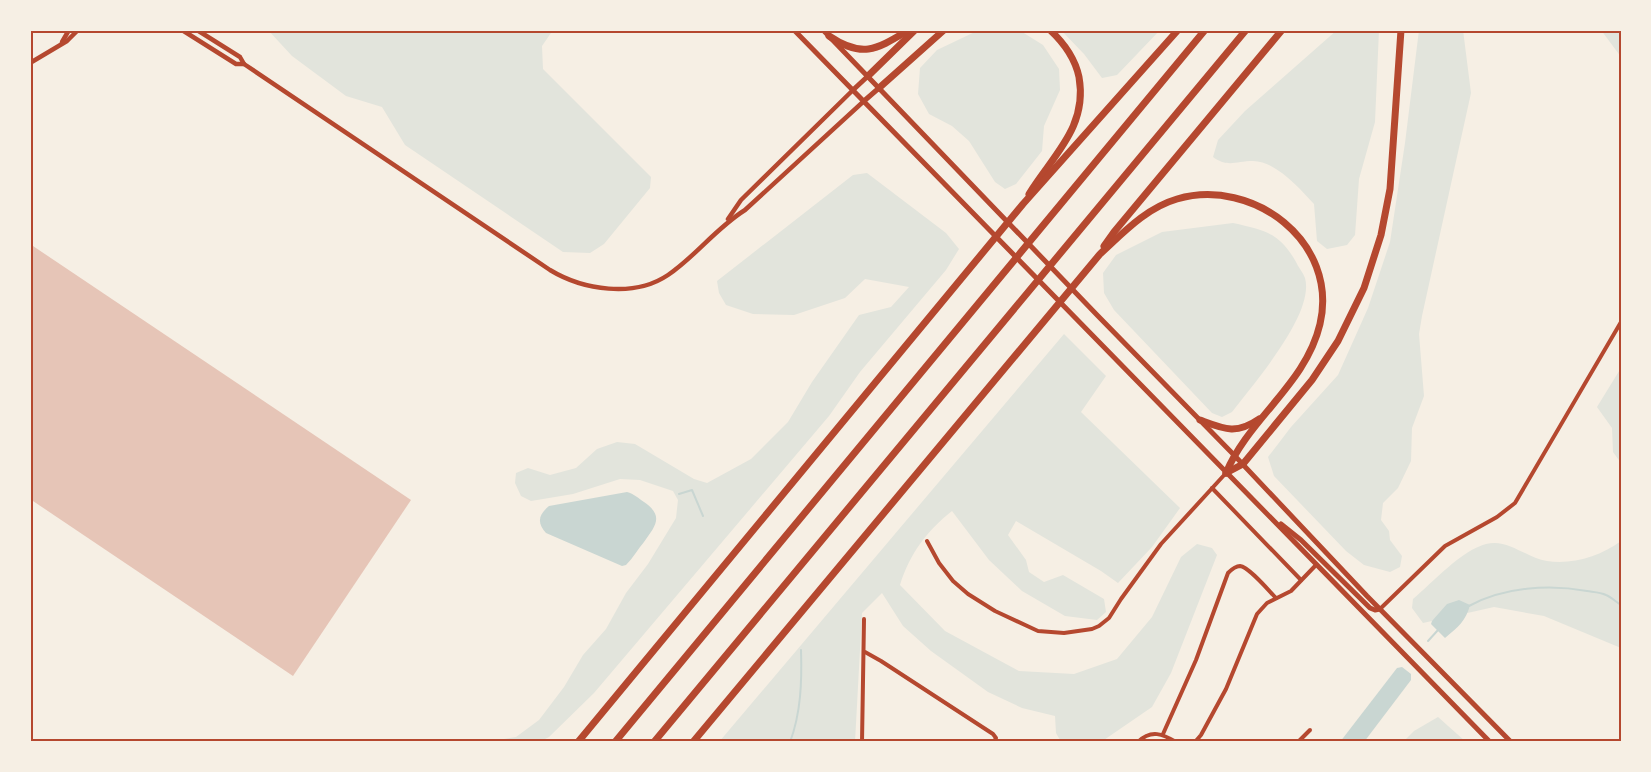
<svg xmlns="http://www.w3.org/2000/svg" width="1651" height="772" font-family="Overpass,sans-serif">
<rect width="100%" height="100%" fill="#f6efe4"/>
<g fill="#e2e4dc">
<polygon points="268,30 553,30 542,46 543,69 651,177 650,188 604,244 590,253 563,252 405,145 382,107 346,96 292,56"/>
<polygon points="979,30 1019,30 1043,45 1059,69 1060,90 1044,126 1042,151 1016,184 1005,189 995,182 969,141 952,126 929,114 918,94 920,68 937,50"/>
<polygon points="1061,30 1160,30 1117,75 1102,78 1084,54"/>
<path d="M 1337,30 L 1379,30 L 1375,122 L 1359,179 L 1355,235 L 1347,245 L 1327,249 L 1317,241 L 1314,204 C 1300,189 1276,161 1253,161 C 1236,161 1228,168 1213,157 L 1218,140 L 1245,111 Z"/>
<polygon points="1419,30 1463,30 1471,93 1422,316 1419,334 1424,396 1412,428 1411,461 1398,488 1383,503 1381,520 1389,531 1390,540 1402,556 1400,567 1390,572 1364,565 1346,551 1274,476 1268,457 1291,427 1338,375 1368,308 1390,242 1405,143"/>
<polygon points="1601,30 1621,30 1621,57"/>
<polygon points="867,173 946,233 959,249 946,270 860,372 829,416 594,693 549,737 539,742 486,742 516,737 539,720 564,687 583,655 606,629 626,593 648,564 676,518 678,500 673,491 640,480 620,479 573,494 531,501 521,496 515,483 516,473 528,468 550,475 576,468 597,449 617,442 635,444 694,479 707,483 751,459 788,422 812,382 859,315 891,307 909,287 865,279 845,298 794,315 753,314 726,305 719,293 717,281 853,175"/>
<path d="M 1233,223 C 1264,230 1279,232 1296,262 C 1298,267 1303,272 1305,278 C 1315,314 1254,383 1232,412 L 1222,417 L 1212,413 L 1114,310 L 1104,293 L 1103,273 L 1116,255 L 1162,232 Z"/>
<path d="M 1064,334 L 1106,376 L 1081,412 L 1180,508 L 1152,547 L 1118,583 L 1101,571 L 1016,521 L 1008,535 L 1026,560 L 1029,572 L 1044,582 L 1063,575 L 1104,599 L 1106,612 L 1097,620 L 1065,616 L 1022,591 L 989,560 L 952,511 C 927,531 910,553 900,585 L 945,631 L 1019,671 L 1074,674 L 1117,659 L 1152,617 L 1181,557 L 1197,544 L 1212,548 L 1217,555 L 1171,673 L 1152,707 L 1101,742 L 1059,742 L 1060,740 L 1056,733 L 1055,716 L 1022,708 L 988,692 L 931,651 L 903,626 L 882,593 L 862,613 L 855,742 L 719,742 Z"/>
<polygon points="1621,368 1621,463 1613,452 1612,428 1597,407"/>
<path d="M 1621,541 L 1621,648 L 1544,616 L 1494,607 L 1423,623 L 1412,608 L 1413,599 C 1433,582 1462,550 1486,544 C 1508,538 1526,558 1547,561 C 1572,565 1601,556 1621,541 Z"/>
<polygon points="1438,717 1466,742 1403,742 1414,731"/>
</g>
<g fill="#c9d6d2">
<path d="M 627,492 C 634,494 638,498 644,502 C 664,516 656,525 644,542 C 638,549 633,558 626,565 L 622,566 L 546,533 C 537,523 538,515 549,506 Z"/>
<path d="M 1459,600 L 1470,605 C 1466,621 1458,627 1445,638 L 1431,624 L 1432,621 L 1447,604 Z"/>
<polygon points="1402,667 1411,674 1411,680 1364,742 1340,742 1397,668"/>
</g>
<g fill="none" stroke-linecap="round" stroke-linejoin="round">
<g stroke="#c9d6d2" stroke-width="2">
<polyline points="679,494 692,490 703,516"/>
<path d="M 1469,606 C 1504,587 1549,584 1587,591 C 1593,592 1600,592 1606,595 C 1611,597 1616,602 1621,605"/>
<polyline points="1428,641 1438,630"/>
<path d="M 790,742 C 801,713 802,681 801,650"/>
</g>
</g>
<polygon fill="#e6c5b7" points="30,244 411,500 293,676 30,499"/>
<g fill="none" stroke-linecap="round" stroke-linejoin="round">
<g stroke="#b5482f" stroke-width="4">
<polyline points="1212,488 1301,580"/>
<polyline points="927,541 939,563 953,581 968,594 995,611 1038,631 1064,633 1092,629 1099,626 1109,618 1121,599 1161,544 1226,473"/>
<polyline points="1380,609 1445,546 1497,517 1515,503 1621,322"/>
<polyline points="865,652 881,661 993,734 996,738 994,742"/>
<path d="M 1163,734 L 1196,660 L 1228,573 C 1231,570 1235,566 1240,566 C 1249,567 1269,591 1276,598"/>
<polyline points="862,742 864,619"/>
<path d="M 1138,742 C 1151,729 1163,734 1176,742"/>
<polyline points="1195,742 1201,735 1226,689 1257,614 1267,603 1291,591 1316,565"/>
<polyline points="1298,742 1310,730"/>
</g>
<g stroke="#b5482f" stroke-width="4.5">
<polyline points="182,30 236,64 244,64"/>
<path d="M 197,30 L 240,57 L 244,64 L 550,270 C 583,290 634,298 668,275 C 696,256 715,229 745,210 L 864,101"/>
<polyline points="62,42 69,30"/>
<polyline points="30,63 67,41 78,30"/>
<polyline points="728,219 741,200 853,90"/>
</g>
<g stroke="#b5482f" stroke-width="5">
<polyline points="794,30 1490,742"/>
<polyline points="823,30 1098,316 1234,455 1367,596 1511,742"/>
<polyline points="853,90 868,76"/>
<polyline points="864,101 879,88"/>
<polyline points="1281,524 1301,540 1370,608 1375,610 1380,609"/>
</g>
<g stroke="#b5482f" stroke-width="7">
<path d="M 829,36 C 863,59 877,49 909,30"/>
<polyline points="868,76 915,30"/>
<polyline points="879,88 944,30"/>
<path d="M 1029,194 C 1053,155 1088,127 1079,77 C 1075,58 1064,43 1050,30"/>
<polyline points="1104,246 1114,232 1282,30"/>
<path d="M 1200,420 C 1224,429 1236,435 1259,419"/>
<polyline points="1226,473 1243,464 1312,380 1338,341 1364,288 1381,235 1390,189 1401,30"/>
<polyline points="578,742 1023,204 1178,30"/>
<polyline points="615,742 1205,30"/>
<polyline points="654,742 1246,30"/>
<path d="M 693,742 L 1100,254 C 1123,233 1146,208 1177,199 C 1253,177 1339,242 1320,324 C 1306,384 1249,418 1226,473"/>
</g>
</g>
<rect width="1651" height="772" fill="none" stroke="#f6efe4" stroke-width="63"/>
<rect x="32" y="32" width="1588" height="708" fill="none" stroke="#b5482f" stroke-width="2"/>
</svg>
